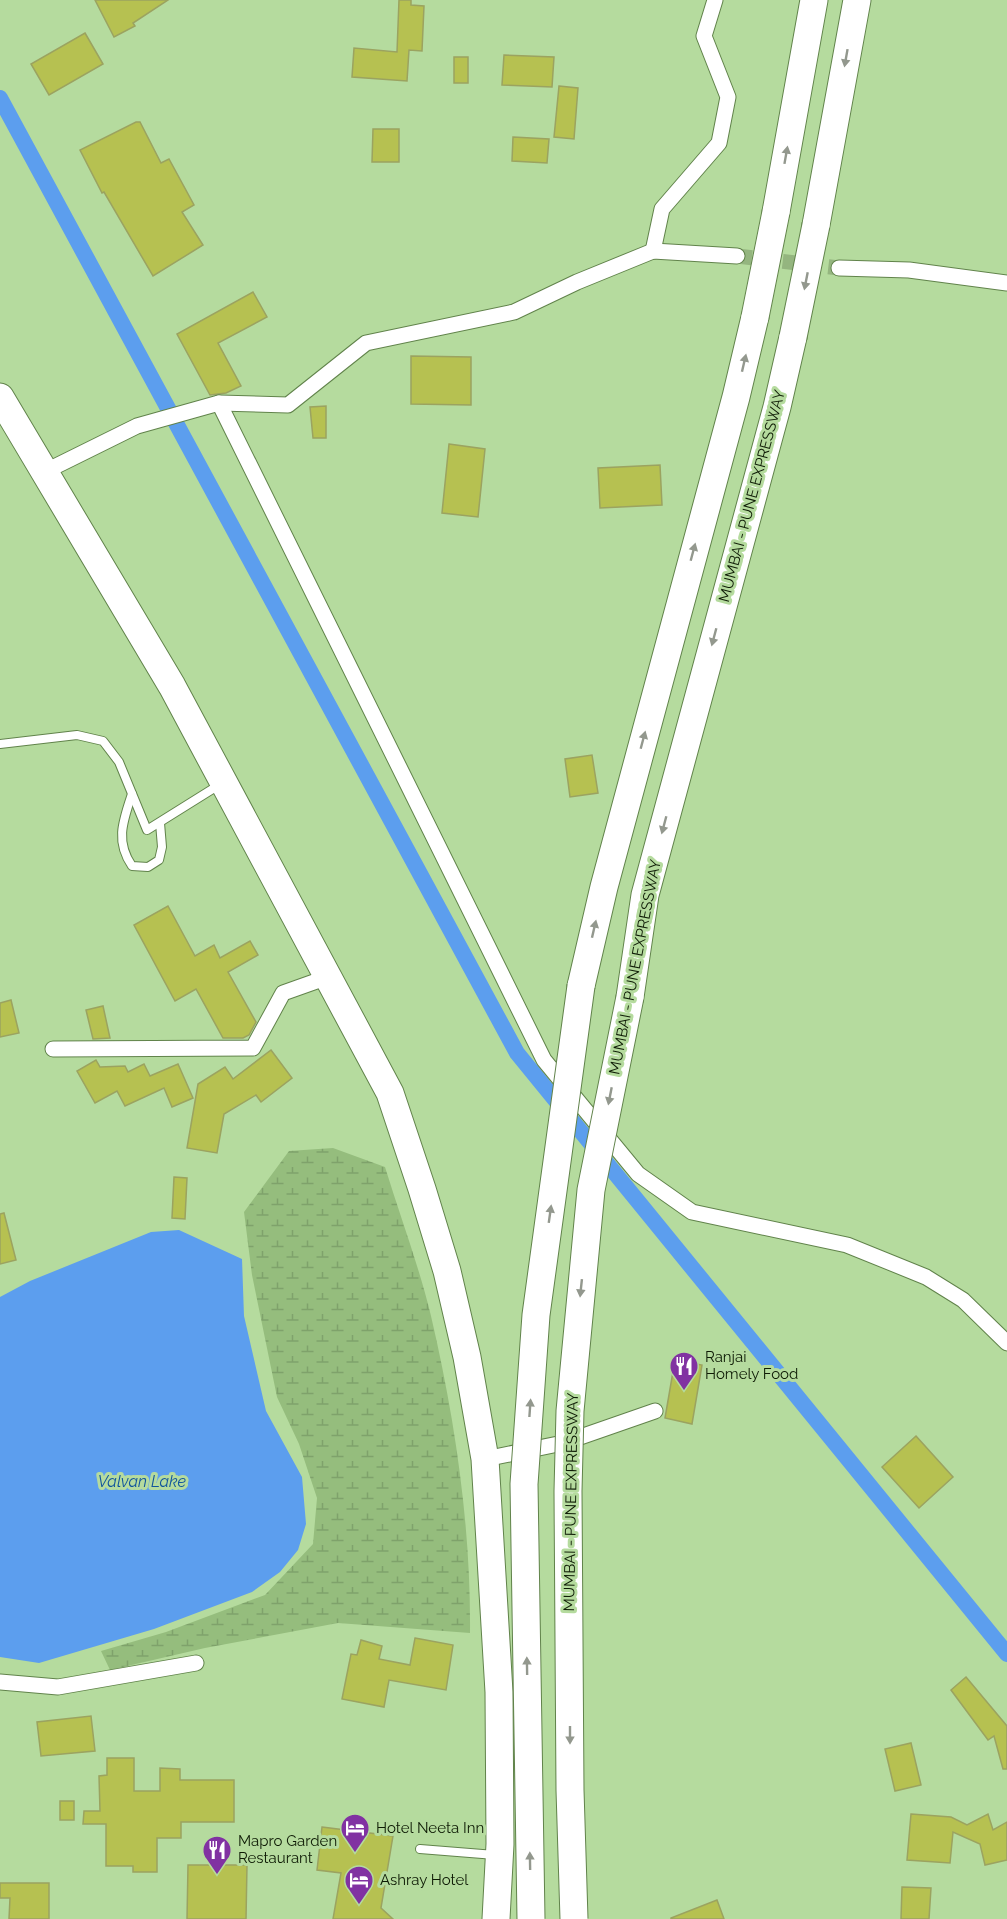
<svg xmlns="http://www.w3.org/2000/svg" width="1007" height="1919" font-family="Raleway,sans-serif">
<defs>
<pattern id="wetland-marsh" width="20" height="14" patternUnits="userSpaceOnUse" patternTransform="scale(1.5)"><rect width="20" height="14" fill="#95bd7d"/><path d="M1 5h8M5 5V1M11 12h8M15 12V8" fill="none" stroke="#7fa26b"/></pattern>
</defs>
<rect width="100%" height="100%" fill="#b5db9e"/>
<path fill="url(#wetland-marsh)" d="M 333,1148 L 385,1167 C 400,1216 419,1266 431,1316 C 455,1419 471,1526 470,1633 L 338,1623 L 205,1648 L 110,1670 L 101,1651 L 166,1632 L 265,1595 L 313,1544 L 317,1498 L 299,1444 L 277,1397 L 252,1275 L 244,1212 L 289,1151 Z"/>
<polygon fill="#5c9eee" points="179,1230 242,1259 244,1316 266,1411 302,1477 306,1524 298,1550 280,1572 252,1592 154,1629 39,1663 0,1657 0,1297 30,1281 151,1232"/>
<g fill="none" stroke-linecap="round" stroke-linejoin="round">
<polyline stroke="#5c9eee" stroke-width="16" points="0,98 517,1053 1007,1654"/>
</g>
<g fill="#b6c151" stroke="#9ba360" stroke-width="1.5">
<polygon points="95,0 168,0 133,23 135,26 114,37"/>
<polygon points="399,0 411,0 411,5 424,6 422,51 409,50 407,81 352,77 354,48 397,52"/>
<polygon points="85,33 103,64 49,95 31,64"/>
<polygon points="504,55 554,57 552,87 502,85"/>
<rect x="454" y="57" width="14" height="26"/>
<polygon points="559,86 578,88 574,139 554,137"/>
<polygon points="136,122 140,122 161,163 169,159 194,205 182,212 203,245 153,276 104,192 102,193 80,150"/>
<polygon points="373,129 399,129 399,162 372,162"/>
<polygon points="513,137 549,139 547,163 512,161"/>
<polygon points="253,292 267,317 218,343 241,386 226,393 210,395 177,334"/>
<polygon points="411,356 471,357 471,405 411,404"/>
<polygon points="326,406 326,438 313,438 310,407"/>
<polygon points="449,444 485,449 478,517 442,513"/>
<polygon points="660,465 662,505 600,508 598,468"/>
<polygon points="592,755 598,793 570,797 565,759"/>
<polygon points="168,906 195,956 214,945 220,958 250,941 258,955 228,972 256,1022 249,1035 243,1038 223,1038 196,989 175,1001 134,925"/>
<polygon points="11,1000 19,1033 0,1037 0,1003"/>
<polygon points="103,1006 110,1038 93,1039 86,1010"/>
<polygon points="271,1050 292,1078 261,1102 256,1095 224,1114 217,1153 187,1148 198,1084 225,1067 233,1079"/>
<polygon points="96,1060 100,1067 125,1066 128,1072 144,1064 150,1076 178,1064 193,1098 172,1107 164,1088 125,1106 117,1091 95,1103 77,1071"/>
<polygon points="174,1177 187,1178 185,1219 172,1218"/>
<polygon points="4,1213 16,1260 0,1264 0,1214"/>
<polygon points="675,1360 702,1365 692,1424 665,1418"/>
<polygon points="916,1436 953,1477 919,1508 882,1467"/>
<polygon points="415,1638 453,1645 446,1690 389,1680 384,1707 342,1699 351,1654 357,1655 361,1640 382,1646 379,1659 410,1665"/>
<polygon points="966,1677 1007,1726 1007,1769 1003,1769 994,1736 988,1740 951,1690"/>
<polygon points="91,1716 95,1751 41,1756 37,1722"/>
<polygon points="911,1743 921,1785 895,1791 885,1749"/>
<polygon points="107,1758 134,1758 134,1791 160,1791 160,1768 180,1769 180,1780 234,1780 234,1822 181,1822 181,1838 157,1838 157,1872 133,1872 133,1866 106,1866 106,1824 83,1824 84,1811 100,1811 99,1776 107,1775"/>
<rect x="60" y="1801" width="14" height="19"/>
<polygon points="911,1814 951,1817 967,1825 988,1814 993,1830 1007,1822 1007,1860 985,1865 980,1844 953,1832 950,1863 907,1860"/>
<polygon points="322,1827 393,1836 381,1908 393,1919 333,1919 341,1873 317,1870"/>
<polygon points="188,1865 247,1865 246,1919 187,1919"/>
<polygon points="0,1883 49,1883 49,1919 9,1919 10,1898 0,1898"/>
<polygon points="902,1887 931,1888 929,1919 901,1919"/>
<polygon points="717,1900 724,1919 671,1919 671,1918"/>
</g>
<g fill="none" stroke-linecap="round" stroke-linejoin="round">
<polyline stroke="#94b57f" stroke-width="15" stroke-dasharray="15 8" stroke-linecap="butt" points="737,256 839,268"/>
<g stroke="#61834b" stroke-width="10">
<g id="lane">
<polyline points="0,744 77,735 103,741 119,762 147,830 219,785"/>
<path d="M 132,794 C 123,821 115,841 132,866 L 148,867 L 159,860 L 162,847 L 160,823"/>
<polyline points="420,1849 495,1855"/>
</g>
</g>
<g stroke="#61834b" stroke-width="17">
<g id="street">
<polyline points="653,251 662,209 719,143 728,97 704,36 715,0"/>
<polyline points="839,268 909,270 1007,283"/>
<polyline points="219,403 544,1060 638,1174 692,1212 847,1245 926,1277 963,1300 1007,1343"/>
<polyline points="44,472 137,426 219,403 288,405 366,343 514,312 577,282 653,251 737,256"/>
<polyline points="53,1049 253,1048 283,993 328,977"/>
<polyline points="485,1459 563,1443 655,1411"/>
<polyline points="0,1682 58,1687 196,1663"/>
</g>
</g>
<g stroke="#61834b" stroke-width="29">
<g id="highway">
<polyline points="776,212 814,0"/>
<polyline points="816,225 857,0"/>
<polyline points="0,397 172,686 390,1093 422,1189 447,1271 467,1357 485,1459 499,1692 500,1844 496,1919"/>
<polyline points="581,986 604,887 736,397 755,317"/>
<polyline points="630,997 645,895 777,407 793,337"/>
</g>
</g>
<use href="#lane" stroke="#fff" stroke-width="8"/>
<use href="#street" stroke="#fff" stroke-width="15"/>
<use href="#highway" stroke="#fff" stroke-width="27"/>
<g stroke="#61834b" stroke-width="29" stroke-linecap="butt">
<g id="highway-bridge">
<polyline points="755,317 776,212"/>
<polyline points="793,337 816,225"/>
<polyline points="531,1919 524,1484 536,1315 581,986"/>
<polyline points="574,1919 570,1790 568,1491 570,1411 591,1190 630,997"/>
</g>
</g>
<use href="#highway-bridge" stroke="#fff" stroke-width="27"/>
</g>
<defs><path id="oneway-solid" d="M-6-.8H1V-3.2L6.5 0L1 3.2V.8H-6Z" transform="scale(1.5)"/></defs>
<g fill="#93988e">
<use href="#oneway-solid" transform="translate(846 58) rotate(100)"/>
<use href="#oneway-solid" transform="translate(786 155) rotate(-80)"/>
<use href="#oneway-solid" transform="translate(806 281) rotate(101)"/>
<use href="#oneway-solid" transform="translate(744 363) rotate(-77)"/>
<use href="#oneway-solid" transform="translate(693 552) rotate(-75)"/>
<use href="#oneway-solid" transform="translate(714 637) rotate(105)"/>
<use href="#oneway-solid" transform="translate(643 740) rotate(-75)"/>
<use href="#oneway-solid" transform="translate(664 825) rotate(105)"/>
<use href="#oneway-solid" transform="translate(594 929) rotate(-77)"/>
<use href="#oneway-solid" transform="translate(610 1096) rotate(101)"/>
<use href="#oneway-solid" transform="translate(550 1214) rotate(-82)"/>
<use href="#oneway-solid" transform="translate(581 1288) rotate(96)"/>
<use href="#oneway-solid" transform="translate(530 1408) rotate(-86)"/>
<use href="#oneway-solid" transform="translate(527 1666) rotate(-91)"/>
<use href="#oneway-solid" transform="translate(570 1735) rotate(90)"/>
<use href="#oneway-solid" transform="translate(530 1861) rotate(-91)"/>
</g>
<defs>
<g id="restaurant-pin" transform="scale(1.5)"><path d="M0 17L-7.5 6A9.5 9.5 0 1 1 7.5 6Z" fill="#8132a2" stroke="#b5db9e"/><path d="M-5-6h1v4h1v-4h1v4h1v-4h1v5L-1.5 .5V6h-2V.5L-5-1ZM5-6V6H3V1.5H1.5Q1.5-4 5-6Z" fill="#fff"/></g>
<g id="hotel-pin" transform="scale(1.5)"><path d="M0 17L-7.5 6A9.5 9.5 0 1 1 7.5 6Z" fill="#8132a2" stroke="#b5db9e"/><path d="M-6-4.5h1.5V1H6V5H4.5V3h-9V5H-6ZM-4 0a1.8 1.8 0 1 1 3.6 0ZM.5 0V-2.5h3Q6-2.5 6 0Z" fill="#fff"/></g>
</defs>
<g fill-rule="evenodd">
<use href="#restaurant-pin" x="684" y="1366"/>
<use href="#hotel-pin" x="355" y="1828"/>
<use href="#restaurant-pin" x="217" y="1850"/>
<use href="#hotel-pin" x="359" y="1880"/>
</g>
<g text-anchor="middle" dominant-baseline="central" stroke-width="6" stroke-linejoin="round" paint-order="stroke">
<g font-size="15" fill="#0e1b05" stroke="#b5db9e">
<text transform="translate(752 496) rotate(-75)">MUMBAI - PUNE EXPRESSWAY</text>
<text transform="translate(635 967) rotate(-79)">MUMBAI - PUNE EXPRESSWAY</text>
<text transform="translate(571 1502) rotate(-89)">MUMBAI - PUNE EXPRESSWAY</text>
</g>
<g font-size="15" fill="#0e1b05" stroke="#b5db9e" text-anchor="start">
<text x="705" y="1357">Ranjai<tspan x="705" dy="17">Homely Food</tspan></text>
<text x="376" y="1828">Hotel Neeta Inn</text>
<text x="238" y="1841">Mapro Garden<tspan x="238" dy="17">Restaurant</tspan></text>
<text x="380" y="1880">Ashray Hotel</text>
</g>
<g font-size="16" font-style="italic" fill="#10559d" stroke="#b5db9e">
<text x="142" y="1481">Valvan Lake</text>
</g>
</g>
</svg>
